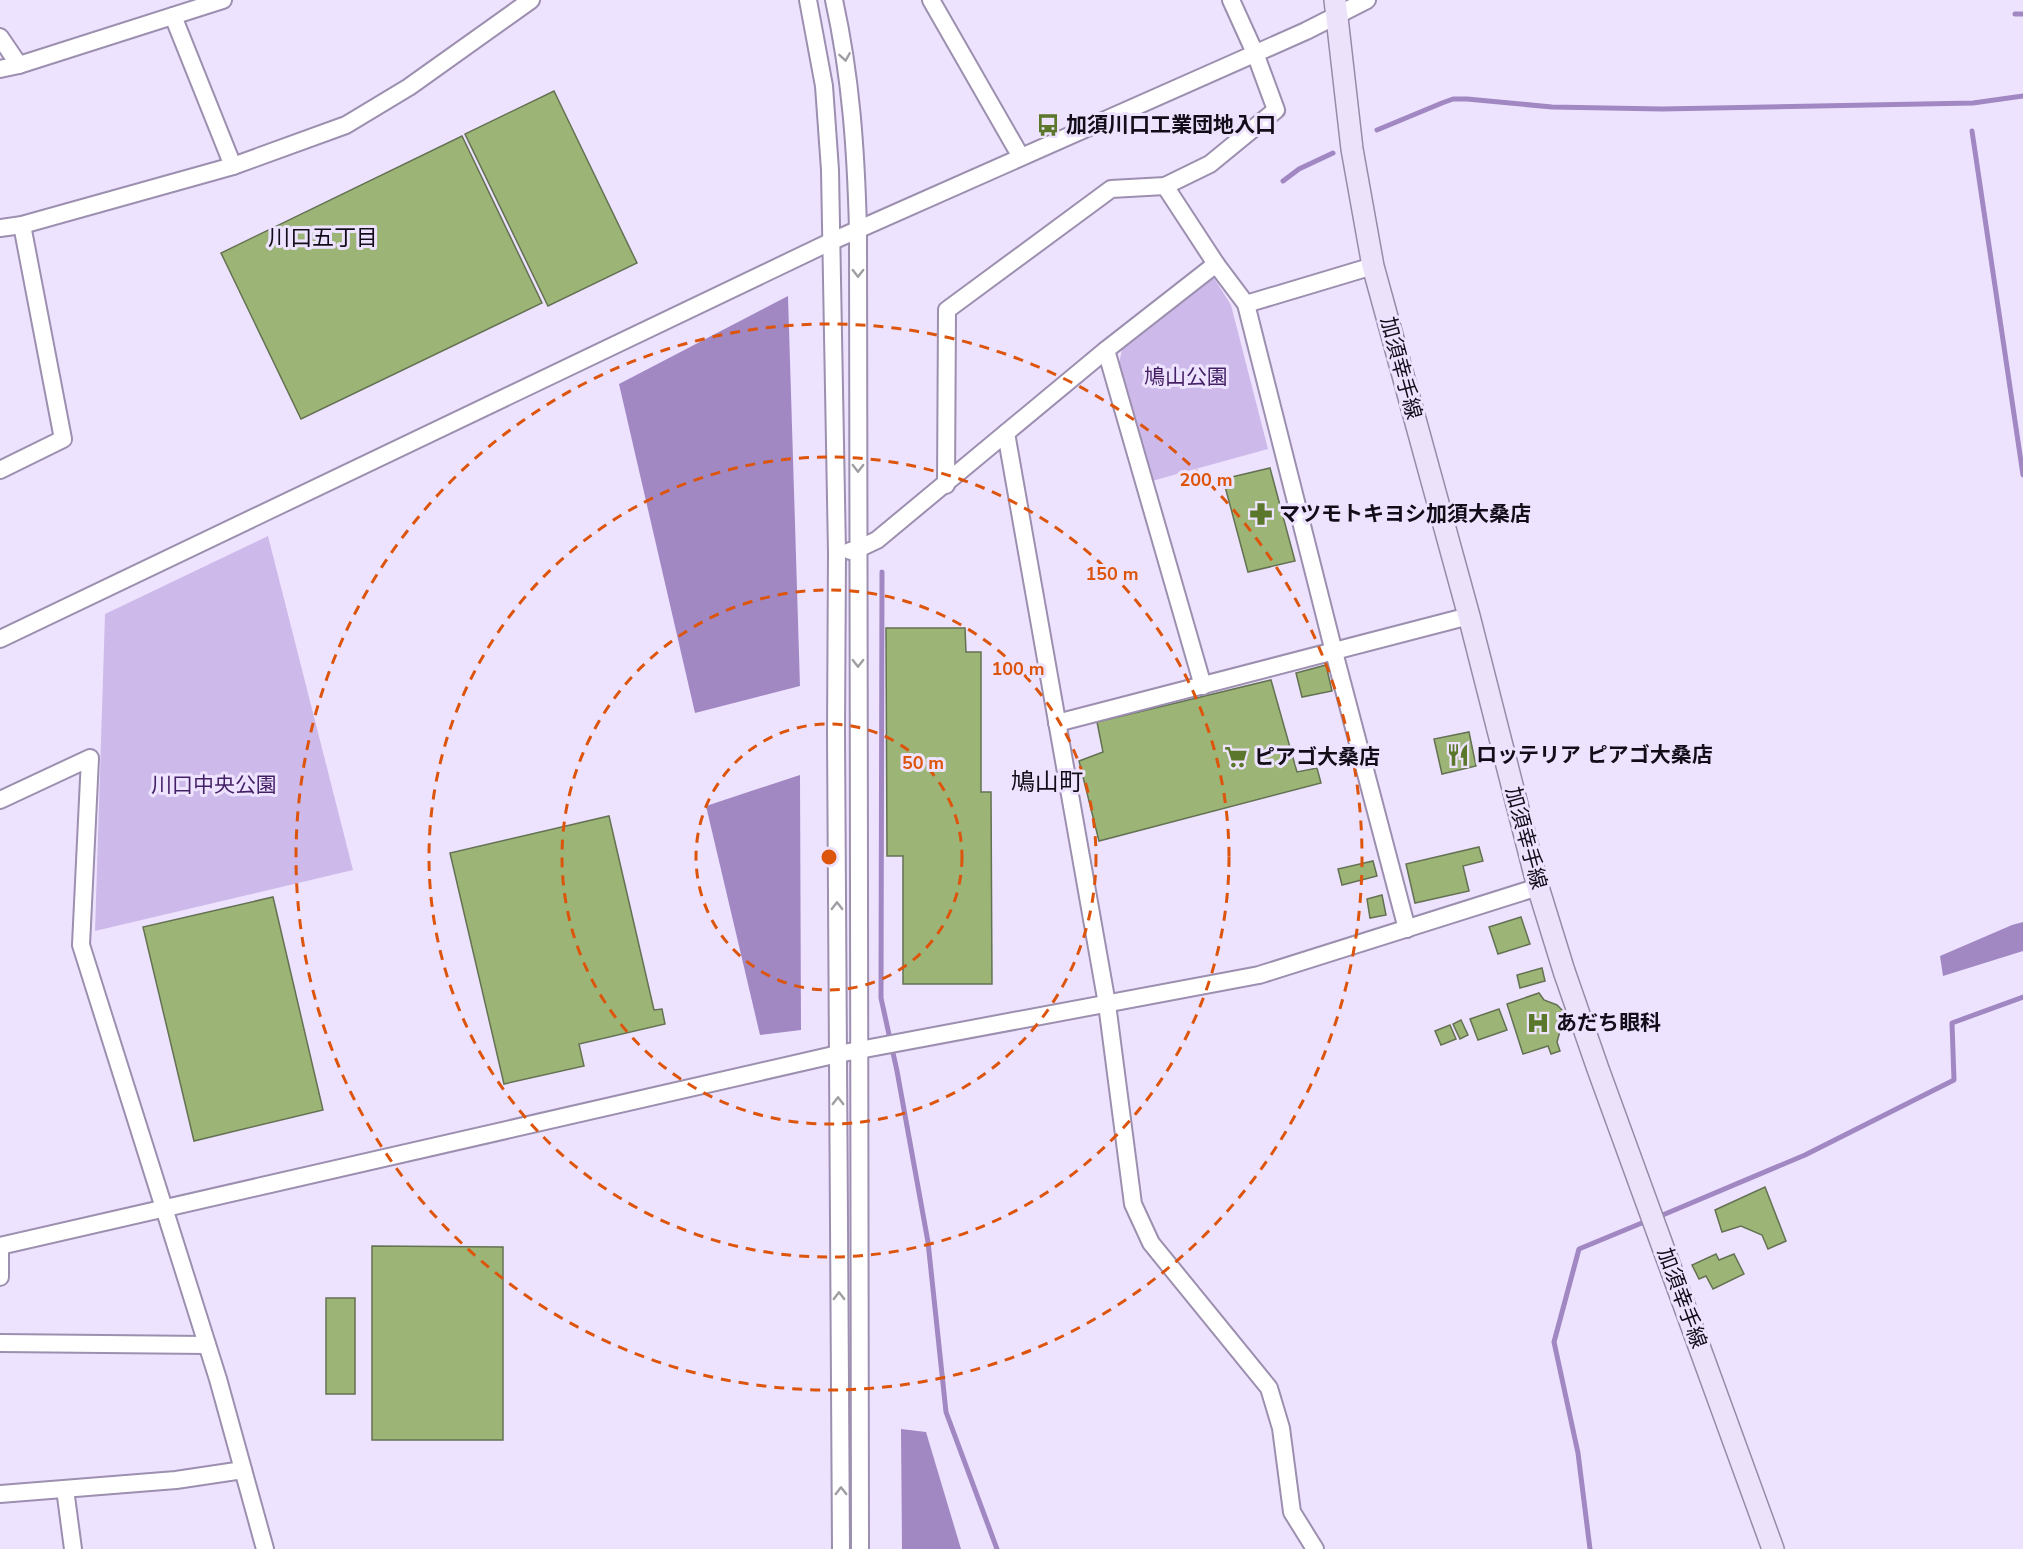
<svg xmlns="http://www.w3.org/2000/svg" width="2023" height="1549" font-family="'Nunito Sans','Noto Sans JP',sans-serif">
<rect width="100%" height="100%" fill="#eee3ff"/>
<g fill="#cebaea">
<polygon points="1214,278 1231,305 1268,449 1152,481 1119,363 1122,350"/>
<polygon points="268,536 353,870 95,931 105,614"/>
</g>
<g fill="#a188c3">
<polygon points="788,296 800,686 695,713 619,384"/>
<polygon points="800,775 801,1030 760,1035 706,806"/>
<polygon points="2023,922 2023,951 1943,976 1940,956 2012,925"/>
<polygon points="901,1429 926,1432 961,1549 902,1549"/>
</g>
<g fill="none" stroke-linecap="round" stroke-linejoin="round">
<g stroke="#a188c3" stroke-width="5">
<polyline points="2015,14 2023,14"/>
<polyline points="1377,130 1442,103 1453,99 1467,99 1552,107 1662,109 1973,103 2023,96"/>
<polyline points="1972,131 2023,475"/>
<polyline points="1283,181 1299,169 1333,153"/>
<polyline points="882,572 881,998 897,1071 928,1242 946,1412 997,1549"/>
<polyline points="1658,1217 1805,1155 1954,1080 1952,1023 2023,997"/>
<polyline points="1590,1549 1578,1453 1554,1342 1579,1249 1649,1220"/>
</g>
</g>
<g fill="#9cb577" stroke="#647152" stroke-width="1.5">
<polygon points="554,91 637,263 548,306 465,134"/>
<polygon points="462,136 542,303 301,419 221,253"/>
<polygon points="1270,468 1295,561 1248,572 1223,479"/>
<polygon points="886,628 965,628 966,652 981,652 981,792 991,792 992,984 903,984 903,856 887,856"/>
<polygon points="1326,665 1332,691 1302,697 1296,673"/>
<polygon points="1271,680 1297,772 1317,768 1321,783 1099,841 1079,761 1103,752 1097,722"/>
<polygon points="1469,732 1476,766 1442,774 1434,739"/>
<polygon points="609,816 654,1010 662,1009 665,1024 579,1044 584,1066 504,1084 450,853"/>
<polygon points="1479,847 1483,861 1463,866 1469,891 1415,903 1406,864"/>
<polygon points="1373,861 1377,876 1342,885 1338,869"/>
<polygon points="1382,895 1386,915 1370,918 1367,899"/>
<polygon points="273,897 323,1110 194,1141 143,927"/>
<polygon points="1521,917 1530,944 1498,954 1489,927"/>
<polygon points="1542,968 1545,981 1520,988 1517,975"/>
<polygon points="1539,993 1544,1000 1557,1005 1563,1011 1564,1017 1557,1042 1560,1051 1551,1054 1548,1046 1523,1054 1507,1004"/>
<polygon points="1499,1009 1507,1030 1478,1040 1470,1019"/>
<polygon points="1461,1020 1468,1035 1460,1039 1453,1024"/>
<polygon points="1450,1025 1456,1039 1441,1045 1435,1031"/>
<polygon points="1765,1187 1786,1241 1768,1249 1762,1235 1741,1226 1722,1232 1715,1210"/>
<polygon points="372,1246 503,1247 503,1440 372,1440"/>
<polygon points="1716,1254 1719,1260 1734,1254 1744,1274 1713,1289 1706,1276 1699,1279 1692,1265"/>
<rect x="326" y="1298" width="29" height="96"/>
</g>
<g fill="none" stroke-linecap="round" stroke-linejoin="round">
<g stroke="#9c8faf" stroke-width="20">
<g id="minor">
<polyline points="808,0 824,86 830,170 837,553 836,733 841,1549"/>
<path d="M 834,0 C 851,77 856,151 858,230 L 860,1549"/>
<polyline points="931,0 1021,157"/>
<polyline points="173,16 233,166"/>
<polyline points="0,37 19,65"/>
<polyline points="0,69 19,65 223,0"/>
<polyline points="1165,186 1216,264"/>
<polyline points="0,228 22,225 233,166 346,125 409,87 531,0"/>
<polyline points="1246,304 1373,266"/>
<polyline points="1106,350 1203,686"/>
<polyline points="1006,433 1107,1004 1133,1204 1151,1243 1269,1388 1281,1428 1292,1512 1315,1549"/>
<polyline points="0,470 63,439 22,225"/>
<polyline points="946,485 947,310 1111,189 1165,186 1210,164 1276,110 1255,53 1231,0"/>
<polyline points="850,551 858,549 877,540 1106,350 1216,264 1246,304 1334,652 1407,929"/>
<polyline points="0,639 830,242 1306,31 1367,0"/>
<polyline points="1057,723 1469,616"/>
<polyline points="0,800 90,758 81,945 218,1379 265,1549"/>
<polyline points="0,1246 838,1054 1259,975 1538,887"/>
<polyline points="0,1246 0,1277"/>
<polyline points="0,1343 207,1345"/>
<polyline points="65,1489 73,1549"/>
<polyline points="0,1494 176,1480 243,1470"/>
</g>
</g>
<g stroke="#978ba9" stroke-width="24">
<polyline id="major" points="1335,0 1352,149 1373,266 1469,616 1538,887 1564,971 1598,1069 1773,1549"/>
</g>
<use href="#minor" stroke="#fff" stroke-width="16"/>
<use href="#major" stroke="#ece2fa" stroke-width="21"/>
</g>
<defs><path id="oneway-chevron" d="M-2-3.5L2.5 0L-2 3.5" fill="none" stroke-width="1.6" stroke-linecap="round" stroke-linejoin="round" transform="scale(1.5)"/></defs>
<g stroke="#a09ea3">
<use href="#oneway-chevron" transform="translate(845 57) rotate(81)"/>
<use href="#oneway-chevron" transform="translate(858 273) rotate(90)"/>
<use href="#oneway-chevron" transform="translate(858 468) rotate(90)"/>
<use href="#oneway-chevron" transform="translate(858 663) rotate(90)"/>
<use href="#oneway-chevron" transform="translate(837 906) rotate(-90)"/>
<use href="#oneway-chevron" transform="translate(838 1101) rotate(-90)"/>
<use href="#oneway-chevron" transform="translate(839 1296) rotate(-90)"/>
<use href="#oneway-chevron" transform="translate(841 1491) rotate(-90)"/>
</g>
<g fill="none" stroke="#dd550d" stroke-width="3" stroke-dasharray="10 8">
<circle cx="829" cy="857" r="133"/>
<circle cx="829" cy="857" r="267"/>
<circle cx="829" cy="857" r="400"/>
<circle cx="829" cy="857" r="533"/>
</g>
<defs>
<g id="bus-bare" transform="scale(1.8)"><path d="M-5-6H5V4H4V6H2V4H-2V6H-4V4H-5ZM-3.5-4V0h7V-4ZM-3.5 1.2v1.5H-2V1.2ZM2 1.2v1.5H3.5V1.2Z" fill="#5b772b" stroke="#eee3ff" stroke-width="2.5" paint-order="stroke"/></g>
<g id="pharmacy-bare" transform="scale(1.8)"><path d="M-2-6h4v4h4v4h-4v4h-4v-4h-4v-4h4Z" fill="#5b772b" stroke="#eee3ff" stroke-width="2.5" paint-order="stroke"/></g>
<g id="restaurant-bare" transform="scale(1.8)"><path d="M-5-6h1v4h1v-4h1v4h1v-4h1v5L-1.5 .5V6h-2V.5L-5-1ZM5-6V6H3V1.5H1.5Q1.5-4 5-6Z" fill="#5b772b" stroke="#eee3ff" stroke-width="2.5" paint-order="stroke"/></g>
<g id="supermarket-bare" transform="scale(1.8)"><path d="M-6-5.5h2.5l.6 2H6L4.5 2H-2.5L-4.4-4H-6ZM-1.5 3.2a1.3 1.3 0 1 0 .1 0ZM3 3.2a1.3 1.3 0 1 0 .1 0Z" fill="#5b772b" stroke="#eee3ff" stroke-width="2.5" paint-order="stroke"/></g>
<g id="hospital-bare" transform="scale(1.8)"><path d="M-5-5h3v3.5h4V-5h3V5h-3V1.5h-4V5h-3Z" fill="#5b772b" stroke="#eee3ff" stroke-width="2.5" paint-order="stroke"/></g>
</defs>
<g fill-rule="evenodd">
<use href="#bus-bare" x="1048" y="125"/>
<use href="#pharmacy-bare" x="1261" y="514"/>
<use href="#restaurant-bare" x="1458" y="755"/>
<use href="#supermarket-bare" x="1236" y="757"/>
<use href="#hospital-bare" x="1538" y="1023"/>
</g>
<g text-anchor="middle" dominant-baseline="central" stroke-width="6" stroke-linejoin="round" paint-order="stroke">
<g font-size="21" font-weight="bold" fill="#120d19" stroke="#eee3ff" text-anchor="start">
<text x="1066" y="125">加須川口工業団地入口</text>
<text x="1279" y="514">マツモトキヨシ加須大桑店</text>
<text x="1476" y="755">ロッテリア ピアゴ大桑店</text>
<text x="1254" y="757">ピアゴ大桑店</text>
<text x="1556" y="1023">あだち眼科</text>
</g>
<g font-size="21" fill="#120d19" stroke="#eee3ff">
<text transform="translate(1401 368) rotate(75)">加須幸手線</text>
<text transform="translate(1526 838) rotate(75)">加須幸手線</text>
<text transform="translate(1682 1298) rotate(70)">加須幸手線</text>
</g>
<g font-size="21" fill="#431f66" stroke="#eee3ff">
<text x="1186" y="377">鳩山公園</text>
<text x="214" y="785">川口中央公園</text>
</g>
<g font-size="22" fill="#120d19" stroke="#eee3ff">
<text x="323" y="238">川口五丁目</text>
</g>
<g font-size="24" fill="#120d19" stroke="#eee3ff">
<text x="1047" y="782">鳩山町</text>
</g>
</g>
<circle cx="829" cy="857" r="9" fill="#dd550d" stroke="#eee3ff" stroke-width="3"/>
<g font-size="18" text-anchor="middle" font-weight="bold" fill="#dd550d" stroke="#eee3ff" stroke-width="6" stroke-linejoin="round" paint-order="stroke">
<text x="1206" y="486">200 m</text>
<text x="1112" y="580">150 m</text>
<text x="1018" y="675">100 m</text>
<text x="923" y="769">50 m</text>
</g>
</svg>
